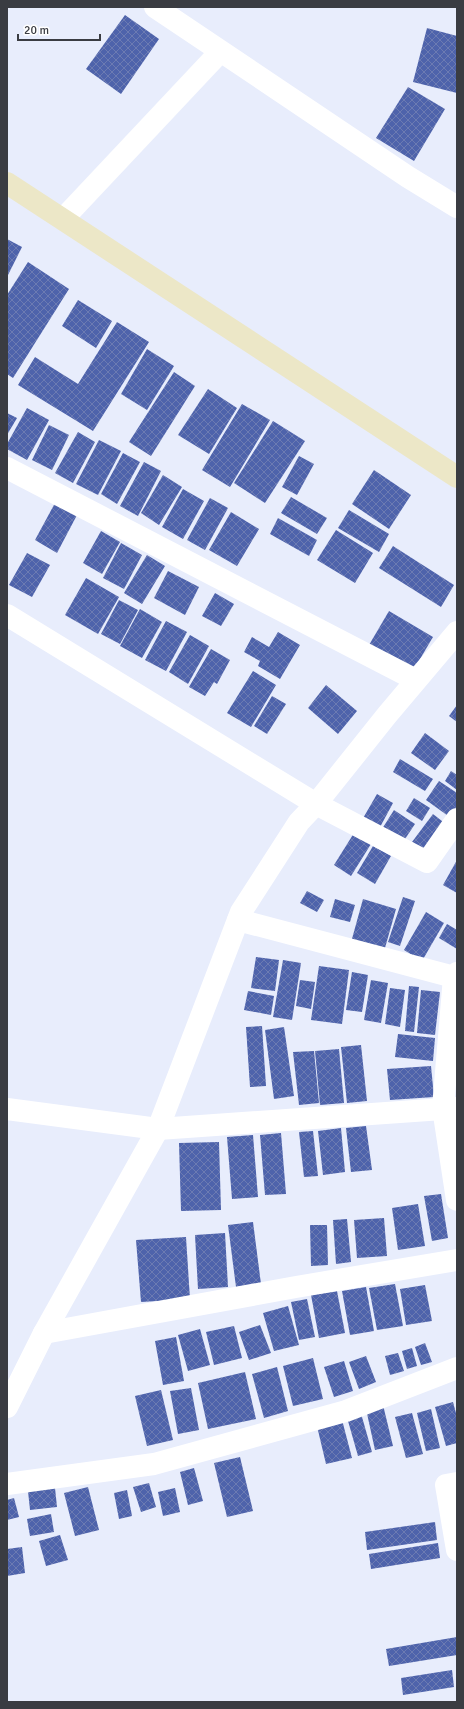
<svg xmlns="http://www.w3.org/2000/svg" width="464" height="1709" font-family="Signika,sans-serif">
<defs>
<pattern id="building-cross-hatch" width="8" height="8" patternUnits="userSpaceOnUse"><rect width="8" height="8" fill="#4e63ab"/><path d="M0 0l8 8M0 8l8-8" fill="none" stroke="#6c7bb2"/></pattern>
</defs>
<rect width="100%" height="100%" fill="#e8edfc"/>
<g fill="url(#building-cross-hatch)">
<polygon points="125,15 159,39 121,94 86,69"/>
<polygon points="427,28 457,36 457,93 413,82"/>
<polygon points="408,87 445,109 414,161 376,138"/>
<polygon points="7,239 22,247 7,277"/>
<polygon points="28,262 69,289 13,378 7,374 7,295"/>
<polygon points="78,300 112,321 96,348 62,326"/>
<polygon points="117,322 149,342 93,431 18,385 35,357 78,384"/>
<polygon points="147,349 174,366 147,410 121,394"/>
<polygon points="174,372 195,386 151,456 129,442"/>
<polygon points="208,389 237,408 209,454 178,435"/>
<polygon points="242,404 270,420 230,487 202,470"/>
<polygon points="27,408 49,420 27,460 7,449 7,444"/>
<polygon points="7,413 17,418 7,435"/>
<polygon points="273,421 305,441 265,503 234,483"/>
<polygon points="49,425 69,435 52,470 32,460"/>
<polygon points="78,432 95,442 73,483 55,473"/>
<polygon points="99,440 121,451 98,495 76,484"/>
<polygon points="123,453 140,462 117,504 101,494"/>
<polygon points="299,456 314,464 297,495 282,487"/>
<polygon points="144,462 161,471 138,516 120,506"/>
<polygon points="374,470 411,495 389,529 352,504"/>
<polygon points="163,475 182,487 159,525 141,513"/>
<polygon points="183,489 204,501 183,539 162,527"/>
<polygon points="291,497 327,518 317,534 281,513"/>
<polygon points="210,498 228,508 205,550 187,540"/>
<polygon points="55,503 77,515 57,553 35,540"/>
<polygon points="349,510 389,534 379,552 338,528"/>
<polygon points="231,512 259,529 237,566 209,550"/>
<polygon points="278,518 317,540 309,556 270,534"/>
<polygon points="336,530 373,553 355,583 317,560"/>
<polygon points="101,531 120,542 102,574 83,563"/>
<polygon points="121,543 142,555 124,589 103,578"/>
<polygon points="393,546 454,585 441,607 379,568"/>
<polygon points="27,553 50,565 32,597 9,585"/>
<polygon points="147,555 165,566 142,604 124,593"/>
<polygon points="168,571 199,587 185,615 154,598"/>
<polygon points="86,578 119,597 98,634 65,615"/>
<polygon points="215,593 234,604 221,626 202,616"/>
<polygon points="119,600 138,610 120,644 101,634"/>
<polygon points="140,609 162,622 142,658 120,646"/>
<polygon points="389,611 433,637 413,671 369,645"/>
<polygon points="166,621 187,632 166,671 145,660"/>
<polygon points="278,632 300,645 280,679 258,666 260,661 244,652 252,637 269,647"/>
<polygon points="190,635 209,646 188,684 169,672"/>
<polygon points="211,649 230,660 217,684 214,682 205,696 189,687"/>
<polygon points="253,671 276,685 251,727 227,713"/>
<polygon points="326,685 357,711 338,734 308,708"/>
<polygon points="272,696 286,704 267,734 254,726"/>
<polygon points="457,705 457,722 449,716"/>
<polygon points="425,733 449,751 435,770 411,753"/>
<polygon points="400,759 433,779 425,791 393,772"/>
<polygon points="451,771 457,775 457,790 445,781"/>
<polygon points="439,781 457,793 457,810 451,818 426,800"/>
<polygon points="377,794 393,803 379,829 362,820"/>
<polygon points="414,798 430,808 422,821 406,811"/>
<polygon points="394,810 415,824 403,842 382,829"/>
<polygon points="433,814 447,825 426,853 412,842"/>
<polygon points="354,833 371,844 351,876 334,865"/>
<polygon points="373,846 391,856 375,884 357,873"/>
<polygon points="457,860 457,893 443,885"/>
<polygon points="307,891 324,900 317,912 300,903"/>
<polygon points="403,897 415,901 400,946 388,942"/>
<polygon points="335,899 355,905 350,922 330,917"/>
<polygon points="363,899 396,909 383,955 350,946"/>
<polygon points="426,912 444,923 422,961 404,950"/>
<polygon points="447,924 457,930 457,949 439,938"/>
<polygon points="256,957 279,960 275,991 251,988"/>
<polygon points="283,960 301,963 292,1020 273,1017"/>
<polygon points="319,966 349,970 342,1024 311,1020"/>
<polygon points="352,972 368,975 362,1012 346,1010"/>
<polygon points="300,980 315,982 311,1009 296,1006"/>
<polygon points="371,980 388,983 381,1023 364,1020"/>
<polygon points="409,986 419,987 414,1032 405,1031"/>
<polygon points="390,988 405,990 400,1027 385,1024"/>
<polygon points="421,990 440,992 435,1035 417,1033"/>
<polygon points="248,991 274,996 271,1015 244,1010"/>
<polygon points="262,1026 266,1086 250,1087 246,1027"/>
<polygon points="284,1027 294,1096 274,1099 265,1030"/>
<polygon points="398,1034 435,1038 433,1061 395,1057"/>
<polygon points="361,1045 367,1101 347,1103 341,1047"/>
<polygon points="339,1049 344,1103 320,1105 315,1051"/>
<polygon points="314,1051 319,1103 299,1105 293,1052"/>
<polygon points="431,1066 434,1097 390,1100 387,1069"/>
<polygon points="366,1126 372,1170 351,1172 346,1128"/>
<polygon points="341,1128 345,1172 323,1175 318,1131"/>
<polygon points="313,1131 318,1176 304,1177 299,1132"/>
<polygon points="281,1133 286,1194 265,1195 260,1135"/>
<polygon points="253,1135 258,1197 232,1199 227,1137"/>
<polygon points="219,1142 221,1210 181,1211 179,1143"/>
<polygon points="441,1194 448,1238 432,1241 424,1196"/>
<polygon points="418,1204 425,1246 398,1250 392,1208"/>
<polygon points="384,1218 387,1256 357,1258 354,1220"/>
<polygon points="347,1219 351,1262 336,1264 333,1220"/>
<polygon points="253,1222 261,1284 236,1287 228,1225"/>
<polygon points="310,1225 327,1225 328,1265 311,1266"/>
<polygon points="225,1233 228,1287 198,1289 195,1235"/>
<polygon points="186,1237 190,1299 141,1302 136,1240"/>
<polygon points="395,1284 403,1326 377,1330 369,1288"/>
<polygon points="425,1285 432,1321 406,1325 400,1289"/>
<polygon points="366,1287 374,1331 350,1335 342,1291"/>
<polygon points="337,1291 345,1333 319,1338 311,1295"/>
<polygon points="307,1299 315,1337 299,1340 291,1302"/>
<polygon points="288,1306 299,1345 274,1351 263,1313"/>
<polygon points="260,1325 271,1353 249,1360 239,1332"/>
<polygon points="234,1326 242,1358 214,1365 206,1332"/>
<polygon points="200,1329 210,1365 188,1371 178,1335"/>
<polygon points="176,1337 184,1381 163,1385 155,1341"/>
<polygon points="425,1343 432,1362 421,1365 415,1347"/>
<polygon points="412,1348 417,1366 407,1369 402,1351"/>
<polygon points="398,1353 404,1371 390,1375 385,1356"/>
<polygon points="366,1356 376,1382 359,1389 349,1362"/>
<polygon points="313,1358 323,1399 293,1406 283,1366"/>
<polygon points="344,1361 353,1391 334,1397 324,1367"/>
<polygon points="277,1367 288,1411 264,1418 252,1374"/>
<polygon points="245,1372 256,1419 208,1429 198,1383"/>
<polygon points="191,1388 199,1430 178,1434 170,1391"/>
<polygon points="161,1390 173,1440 147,1446 135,1396"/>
<polygon points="453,1402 457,1417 457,1443 446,1446 435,1407"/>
<polygon points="383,1405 393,1446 375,1450 366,1409"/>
<polygon points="431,1409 440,1448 426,1451 417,1413"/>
<polygon points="360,1410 372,1452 358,1456 346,1414"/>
<polygon points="412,1413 423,1454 406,1458 395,1417"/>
<polygon points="341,1416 352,1458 326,1464 316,1422"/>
<polygon points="240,1457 253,1511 227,1517 214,1463"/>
<polygon points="194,1468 203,1501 188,1505 180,1472"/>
<polygon points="149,1483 156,1507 141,1512 133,1487"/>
<polygon points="88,1487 99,1530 75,1536 64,1493"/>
<polygon points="55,1488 57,1507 30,1510 28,1491"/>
<polygon points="175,1488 180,1512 163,1516 158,1492"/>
<polygon points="127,1490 132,1516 119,1519 114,1493"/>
<polygon points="14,1498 19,1517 7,1520 7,1500"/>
<polygon points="51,1514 54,1532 30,1536 27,1519"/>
<polygon points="435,1522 437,1540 367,1550 365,1532"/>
<polygon points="60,1535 68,1560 46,1566 39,1541"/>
<polygon points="438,1543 440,1558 371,1569 369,1554"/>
<polygon points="22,1547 25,1573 7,1576 7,1549"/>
<polygon points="457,1637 457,1655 389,1666 386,1649"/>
<polygon points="452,1670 454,1687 403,1695 401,1678"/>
</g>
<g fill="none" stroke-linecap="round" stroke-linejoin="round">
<g stroke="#fff" stroke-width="22">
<polyline points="155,7 408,177 457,207"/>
<polyline points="63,219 220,52"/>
<polyline points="7,468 416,680"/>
<polyline points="7,615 316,804 427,862 457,819"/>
<polyline points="238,920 454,977 457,973"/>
<polyline points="454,977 443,1108 457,1200"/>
<polyline points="7,1109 158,1129 457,1108"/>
<polyline points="44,1333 296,1287 457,1260"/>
<polyline points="7,1407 44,1333 158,1129 241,912 299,822 316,804 387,715 457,632"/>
<polyline points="457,1483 446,1485 457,1550"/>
<polyline points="7,1484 154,1464 346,1411 457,1368"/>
</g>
<polyline stroke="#ece7c7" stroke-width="22" points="7,183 457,477"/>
</g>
<rect width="464" height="1709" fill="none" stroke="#3a3c42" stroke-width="16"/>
<path d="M18 34v6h82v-6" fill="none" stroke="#3a3c42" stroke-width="2"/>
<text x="24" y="34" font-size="12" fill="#3a3c42" stroke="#ffffff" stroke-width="3" paint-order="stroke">20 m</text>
</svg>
